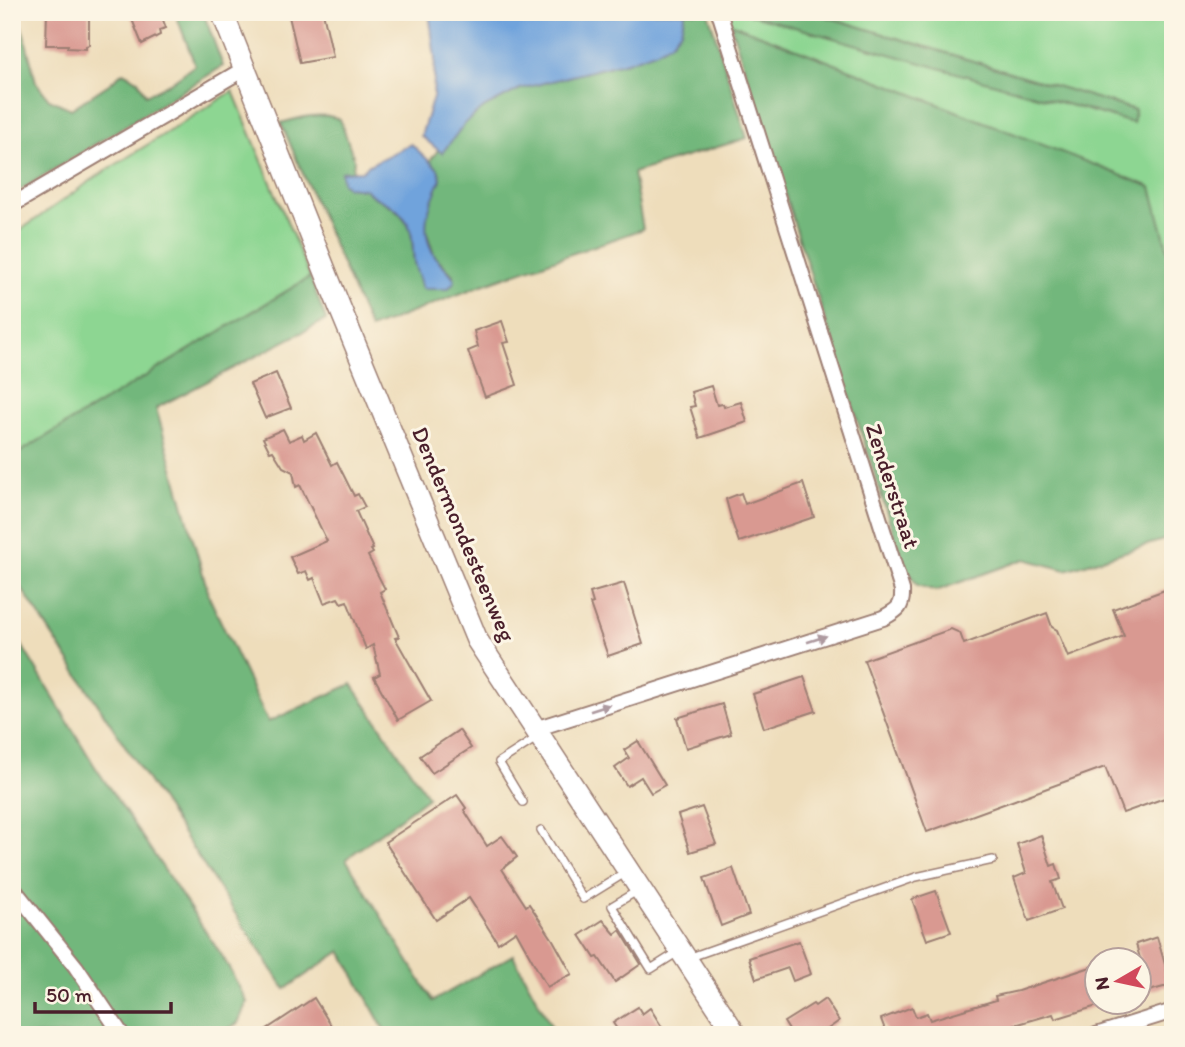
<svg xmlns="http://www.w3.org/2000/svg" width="1185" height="1047" font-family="Itim,sans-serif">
<rect width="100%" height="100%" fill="#fcf5e5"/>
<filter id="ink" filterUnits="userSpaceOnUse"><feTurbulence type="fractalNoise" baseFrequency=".0143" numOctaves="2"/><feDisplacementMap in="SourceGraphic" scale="14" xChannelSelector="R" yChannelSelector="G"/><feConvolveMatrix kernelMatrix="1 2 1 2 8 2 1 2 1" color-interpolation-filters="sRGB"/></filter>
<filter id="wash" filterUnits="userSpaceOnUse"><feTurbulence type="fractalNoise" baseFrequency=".00686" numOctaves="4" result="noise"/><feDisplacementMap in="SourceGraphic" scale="28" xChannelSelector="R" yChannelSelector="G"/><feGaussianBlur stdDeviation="1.57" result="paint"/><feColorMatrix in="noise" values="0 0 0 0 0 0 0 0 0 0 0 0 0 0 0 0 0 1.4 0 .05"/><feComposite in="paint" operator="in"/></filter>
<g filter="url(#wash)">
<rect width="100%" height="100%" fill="#edb"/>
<g fill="#8dd692" stroke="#6c7a5e" stroke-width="2">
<polygon points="726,12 742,12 1133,123 1135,110 811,12 1173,12 1173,270 1150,187 730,23"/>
<polygon points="233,91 310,277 12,457 12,236 96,177"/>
</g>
<g fill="#72b77c" stroke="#5e6b54" stroke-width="2">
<polygon points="12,12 16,12 24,34 36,82 49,99 71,109 109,84 123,72 138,80 146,95 170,83 195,65 175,12 203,12 223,66 12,195"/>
<path d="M 685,12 L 708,12 L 747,138 L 633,173 L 643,229 L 482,285 L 370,329 L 281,123 C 302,117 319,112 340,119 L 354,159 L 353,171 L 341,172 L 347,187 L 365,189 C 374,200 387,201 397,211 C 416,228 411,240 414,262 C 416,271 420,280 423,289 L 448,289 L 453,275 L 434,255 L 426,230 L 426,218 L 429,205 L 441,179 L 438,169 L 430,161 L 438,150 L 442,152 L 466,122 L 485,107 L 520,89 L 627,62 L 681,30 Z"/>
<polygon points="742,12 811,12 1135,110 1133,123"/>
<polygon points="730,23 1151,187 1173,270 1173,537 1066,570 1025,559 936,591 917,585 903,563"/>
<polygon points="310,277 326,320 156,408 210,599 268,722 352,684 428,797 346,859 433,1001 513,955 556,1035 387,1035 341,951 285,989 12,574 12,457"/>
<polygon points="12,629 94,765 224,959 247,1002 238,1023 217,1035 12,1035"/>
</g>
<g fill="#70a3dc" stroke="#5d6184" stroke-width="2">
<polygon points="429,12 685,12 681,30 671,43 655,52 627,62 520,89 485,107 466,122 442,153 421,136 433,97 435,59"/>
<path d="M 411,144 L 438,169 L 441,179 C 430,205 418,226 434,255 C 440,265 451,270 455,281 L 448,289 L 422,289 C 420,280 416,271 414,262 C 411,240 416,228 397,210 C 387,201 374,200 365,189 L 347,187 L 342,183 L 341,172 L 362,171 L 367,166 Z"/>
</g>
<g id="blocks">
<g fill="#d99991">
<polygon points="47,12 89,12 89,45 86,46 86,49 67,48 68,45 46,45"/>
<polygon points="129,12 160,12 166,28 159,30 160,35 142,44"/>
<polygon points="288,12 323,12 333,57 300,63"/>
<polygon points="502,321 509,342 503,343 517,385 485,397 468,351 478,347 474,331"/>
<polygon points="276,373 291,408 265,418 250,384"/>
<polygon points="711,386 717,405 723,404 724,407 741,402 747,422 700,438 690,407 695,406 691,392"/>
<polygon points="283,429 289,441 302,435 304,440 316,433 332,465 337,462 354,496 358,494 365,507 356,511 373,549 371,550 373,553 368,556 385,589 380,592 399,637 395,638 431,701 398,720 374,677 380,674 373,645 366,649 347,601 341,603 338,598 324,603 314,578 310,580 306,571 298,574 290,557 327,541 300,485 296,487 293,472 283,467 273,451 270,452 263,438"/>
<polygon points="803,483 814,517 739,542 732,522 726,499 741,493 745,504"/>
<polygon points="624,583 643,644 608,656 590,604 593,603 590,593"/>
<polygon points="1173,587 1173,795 1123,813 1105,767 927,832 864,660 951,629 960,633 964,644 1047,613 1052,627 1057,630 1068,657 1124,636 1113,609"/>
<polygon points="804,677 816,711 764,728 753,694"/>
<polygon points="722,704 731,734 686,748 677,718"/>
<polygon points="459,730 471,748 432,773 420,756"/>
<polygon points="638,741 665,785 651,793 641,777 627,786 615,768 629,758 624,750"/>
<polygon points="457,795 466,808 464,810 487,846 502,836 517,857 502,869 526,906 529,904 553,940 572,974 547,987 516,931 498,943 469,898 436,920 385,842"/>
<polygon points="702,807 716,844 690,852 678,815"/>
<polygon points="1041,835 1051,866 1056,864 1061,879 1052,882 1062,909 1029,921 1014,878 1026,873 1017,844"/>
<polygon points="733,868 749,915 721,926 704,878"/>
<polygon points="936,891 951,932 927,940 912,899"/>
<polygon points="603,920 615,934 620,930 641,964 615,982 598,957 595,958 580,935"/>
<polygon points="1157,937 1171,985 1149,991 1136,944"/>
<polygon points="799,941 811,974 793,981 788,968 756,979 749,958"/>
<polygon points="1097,965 1097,1006 1055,1019 1053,1014 1015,1025 1017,1029 1000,1035 887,1035 881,1019 912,1007 916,1017 927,1013 930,1020 996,1000 995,996 1018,991"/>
<polygon points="314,998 337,1035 258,1035"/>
<polygon points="825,999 839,1021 828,1029 832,1035 792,1035 784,1022 813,1004 815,1006"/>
<polygon points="638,1007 642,1014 650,1008 667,1035 621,1035 613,1023"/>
</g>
</g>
</g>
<g filter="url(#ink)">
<use href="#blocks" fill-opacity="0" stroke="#9c7e73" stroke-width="2"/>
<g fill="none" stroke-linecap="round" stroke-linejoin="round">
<g stroke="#9c7e73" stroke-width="10">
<g id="service">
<polyline points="523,802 499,762 538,737"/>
<polyline points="541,830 583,899 625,873"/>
<polyline points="637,891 612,906 651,969 678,952"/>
<polyline points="688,958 916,877 993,860"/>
</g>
</g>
<g stroke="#9c7e73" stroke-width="18">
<g id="minor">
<polyline points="12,205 244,69"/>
<path d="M 535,729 L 883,618 C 898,610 903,607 902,590 L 719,12"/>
<polyline points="12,887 76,967 122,1035"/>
<polyline points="1096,1035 1173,1011"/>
</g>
</g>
<g stroke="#9c7e73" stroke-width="24">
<polyline id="secondary" points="222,12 340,308 477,640 736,1035"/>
</g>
<use href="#service" stroke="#fff" stroke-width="7"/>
<use href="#minor" stroke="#fff" stroke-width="14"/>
<use href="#secondary" stroke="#fff" stroke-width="21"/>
</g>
<defs><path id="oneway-solid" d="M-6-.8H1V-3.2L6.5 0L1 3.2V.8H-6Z" transform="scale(1.75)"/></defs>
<g fill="#ae9aa0">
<use href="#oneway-solid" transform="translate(817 639) rotate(-18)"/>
<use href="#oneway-solid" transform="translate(600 708) rotate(-18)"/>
</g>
</g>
<g text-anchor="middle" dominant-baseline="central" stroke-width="6" stroke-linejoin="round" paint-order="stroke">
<g font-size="23" fill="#4a1f2b" stroke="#fcf5e5">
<text transform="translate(893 486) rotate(72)">Zenderstraat</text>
<text transform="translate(464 534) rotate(67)">Dendermondesteenweg</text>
</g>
</g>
<rect width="1185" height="1047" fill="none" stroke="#fcf5e5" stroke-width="42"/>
<g transform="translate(1118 981) rotate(261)"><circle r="33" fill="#fcf5e5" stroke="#b59f9b" stroke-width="2"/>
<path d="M0-5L12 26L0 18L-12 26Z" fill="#d1495b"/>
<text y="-10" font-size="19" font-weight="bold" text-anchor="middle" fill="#4a1f2b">N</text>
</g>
<path d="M35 1002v10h136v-10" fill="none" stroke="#4a1f2b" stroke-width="3.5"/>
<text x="46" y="1002" font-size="21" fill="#4a1f2b" stroke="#fcf5e5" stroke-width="5" paint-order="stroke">50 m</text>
</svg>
